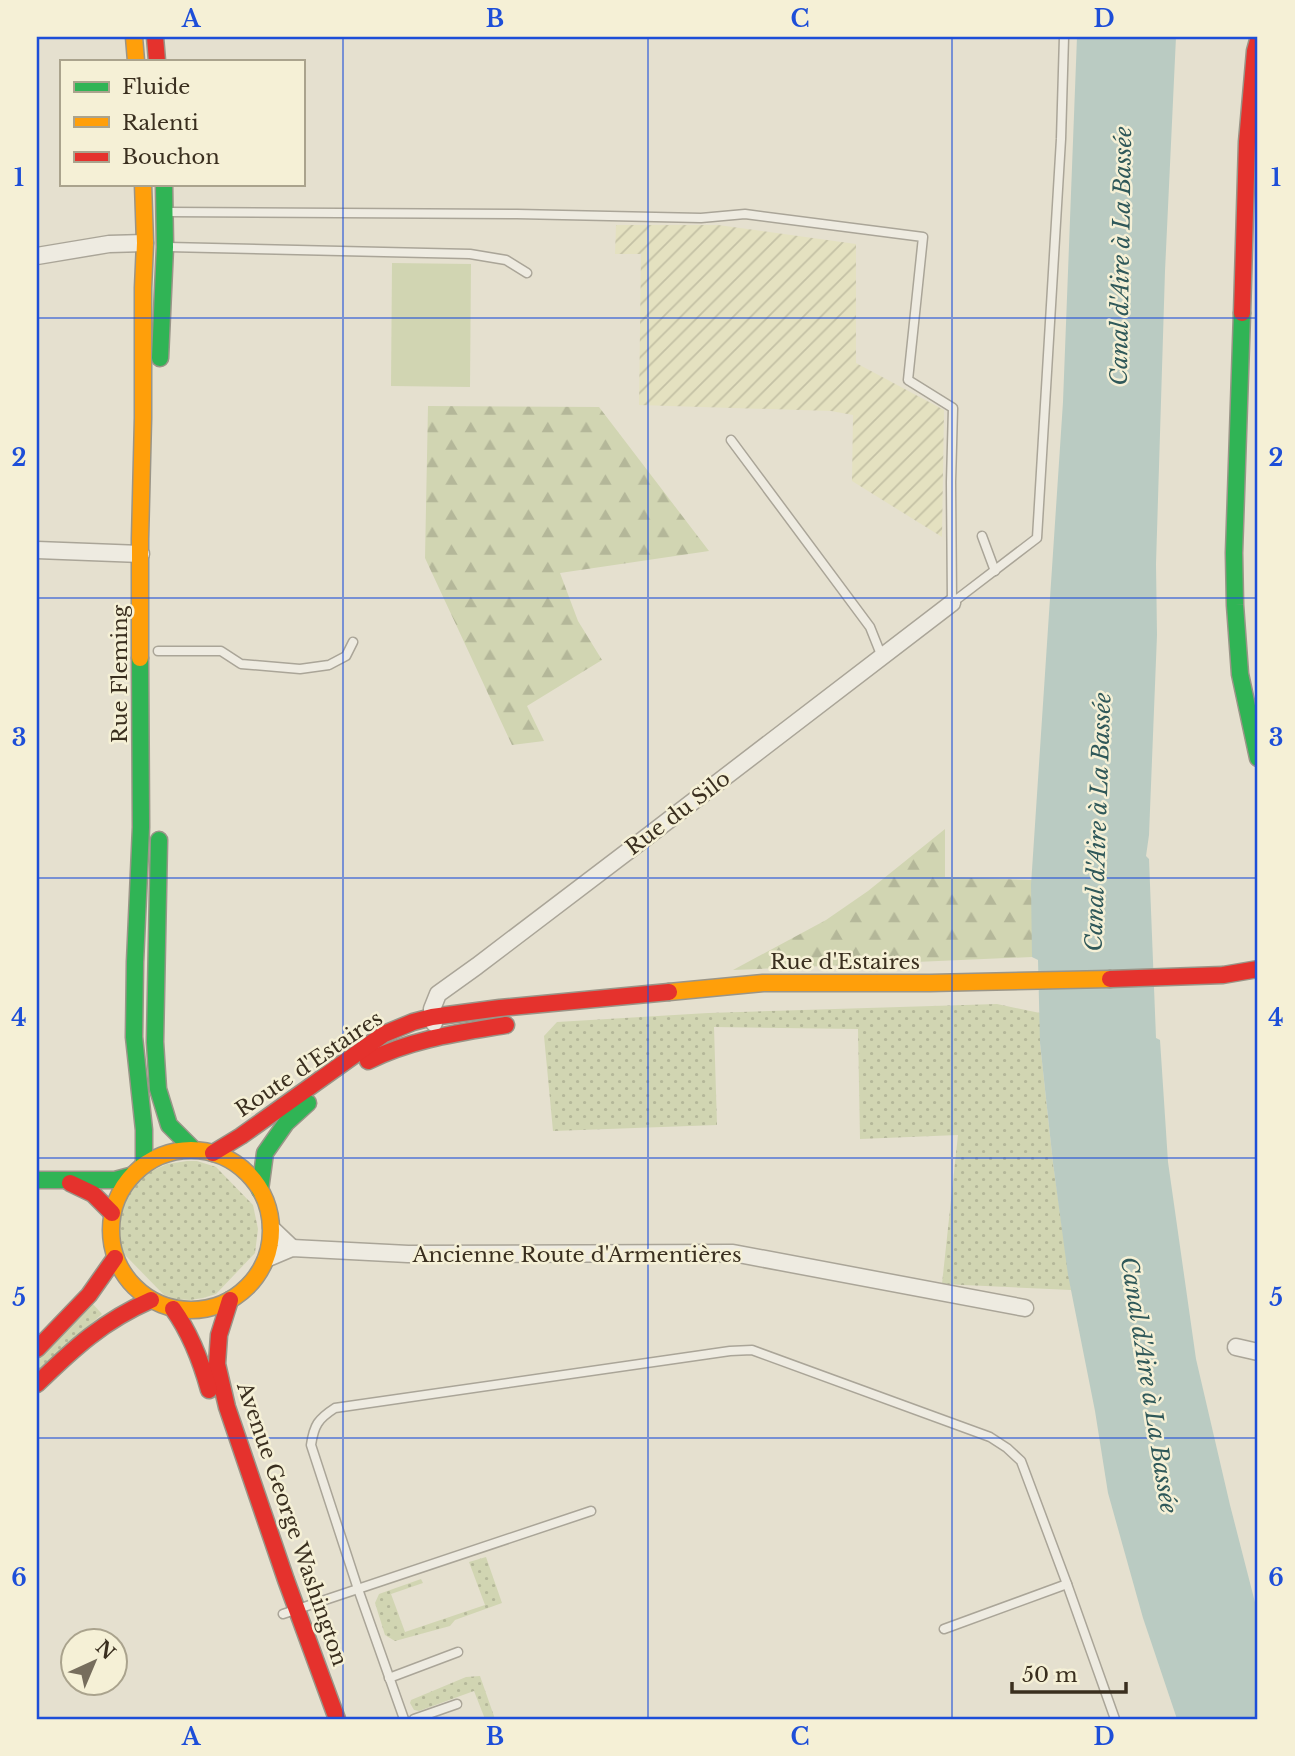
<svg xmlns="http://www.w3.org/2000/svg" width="1295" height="1756" font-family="'Libre Baskerville',serif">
<defs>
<pattern id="farmland-furrows" width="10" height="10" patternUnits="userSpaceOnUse" patternTransform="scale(1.75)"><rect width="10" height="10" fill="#e4e1c0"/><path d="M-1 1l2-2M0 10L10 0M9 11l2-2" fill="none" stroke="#c4c1a5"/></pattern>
<pattern id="grass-dots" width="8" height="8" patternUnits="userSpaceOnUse" patternTransform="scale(1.75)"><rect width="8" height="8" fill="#d1d5b2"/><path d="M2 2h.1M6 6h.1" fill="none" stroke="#b4b799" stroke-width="1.8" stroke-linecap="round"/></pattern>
<pattern id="forest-firs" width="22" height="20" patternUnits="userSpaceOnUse" patternTransform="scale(1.75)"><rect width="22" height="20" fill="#d1d5b2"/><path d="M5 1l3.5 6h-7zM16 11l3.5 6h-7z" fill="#b4b799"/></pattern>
</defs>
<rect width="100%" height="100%" fill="#e5e0cf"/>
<polygon fill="url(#farmland-furrows)" points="616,225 718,225 856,244 856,363 944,410 942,537 852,481 853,415 831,411 639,405 641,254 615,254"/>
<g fill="url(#grass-dots)">
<polygon points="997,1004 1040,1013 1040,1043 1053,1163 1071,1290 942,1284 958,1135 860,1139 858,1029 714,1027 717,1125 553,1131 544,1036 557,1022 708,1013"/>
<polygon points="187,1161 197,1161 216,1167 253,1205 258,1229 255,1253 216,1294 203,1298 190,1300 176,1299 164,1295 123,1253 119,1236 120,1218 125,1201 133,1188 145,1174 167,1164"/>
<polygon points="91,1302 102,1314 37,1373 37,1358"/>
<polygon points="486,1557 502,1603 455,1620 450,1626 395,1641 385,1635 375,1603 379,1594 421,1579 423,1583 391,1594 405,1632 485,1605 469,1562"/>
<polygon points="480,1676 495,1719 485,1719 474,1691 419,1711 414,1710 410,1703 411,1700 466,1677"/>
</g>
<g fill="url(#forest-firs)">
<polygon points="428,406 599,407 709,551 560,573 578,621 602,660 527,706 544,741 512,745 425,558"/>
<polygon points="945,829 945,877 1032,880 1032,957 733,970 826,920 868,891"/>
</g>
<polygon fill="#d1d5b2" points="392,263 471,264 470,387 391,386"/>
<polygon fill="#bacbc2" points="1077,37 1176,37 1165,271 1156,564 1157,635 1149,835 1146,856 1149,859 1156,1038 1160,1040 1168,1162 1196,1359 1230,1505 1258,1614 1258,1719 1177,1719 1143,1618 1108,1493 1095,1411 1068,1275 1053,1163 1040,1043 1038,960 1032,957 1031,885 1063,402"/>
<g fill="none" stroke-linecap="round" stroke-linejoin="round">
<g stroke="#aaa598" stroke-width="11">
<g id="lane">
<polyline points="168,212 517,214 701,218 745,214 923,237 908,380 953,408 951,482 952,603"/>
<polyline points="168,247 470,254 506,260 527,273"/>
<polyline points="731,440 870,627 882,657"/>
<polyline points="982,536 995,571"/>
<polyline points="952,603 1037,538 1061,139 1064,37"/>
<polyline points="158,651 221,651 241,664 300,669 329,665 346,656 353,642"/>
<polyline points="283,1614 591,1511"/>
<polyline points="944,1629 1067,1584"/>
<polyline points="389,1678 458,1652"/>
<path d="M 404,1719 L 358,1589 L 311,1445 C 314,1425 318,1419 335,1408 L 730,1351 L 752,1350 L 990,1437 L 1007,1448 L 1021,1461 L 1067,1584 L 1115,1719"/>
<polyline points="414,1719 457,1704"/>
</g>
</g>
<g stroke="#aaa598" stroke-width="19">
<g id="street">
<polyline points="37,256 109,244 145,243"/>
<polyline points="37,550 141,554"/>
<polyline points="434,1023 432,1009 438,994 477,966 648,836 952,603"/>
<polyline points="271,1228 292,1248"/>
<polyline points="266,1259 292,1248 408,1254 733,1253 1025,1308"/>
<polyline points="1236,1347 1258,1352"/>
</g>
</g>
<g stroke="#9a9588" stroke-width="19">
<g id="fast">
<polyline points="1242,313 1234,553 1235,605 1240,674 1258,758"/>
<polyline points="160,358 165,247 164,184"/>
<polyline points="140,658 141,827 135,962 134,1037 144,1130 144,1164"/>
<polyline points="159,840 155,1042 158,1089 169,1125 193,1149"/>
<polyline points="37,1180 115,1180 130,1176"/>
<polyline points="260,1190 265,1153 286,1123 308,1103"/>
</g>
</g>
<g stroke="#9a9588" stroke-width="19">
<g id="slow">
<polyline points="134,37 136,61"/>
<polyline points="140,658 140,539 143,418 143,288 145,243 143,184"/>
<polyline points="669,992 763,983 930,983 1110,979"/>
<circle cx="191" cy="1230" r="80"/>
</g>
</g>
<g stroke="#9a9588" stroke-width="19">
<g id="jam">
<polyline points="155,37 157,61"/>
<polyline points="1242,313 1247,142 1255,51 1258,40"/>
<polyline points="1110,979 1223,975 1258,969"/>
<path d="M 368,1061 C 412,1039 458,1033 506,1025"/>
<polyline points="213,1153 241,1136 384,1034 413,1022 432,1017 500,1008 669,992"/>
<polyline points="70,1183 93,1194 112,1213"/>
<polyline points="230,1300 219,1335 217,1364 227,1407 286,1580 337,1719"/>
<path d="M 173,1309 C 191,1334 201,1361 209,1390"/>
<polyline points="37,1349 89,1295 115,1258"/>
<path d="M 37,1384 C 74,1348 103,1321 151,1300"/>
</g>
</g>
<use href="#lane" stroke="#eeebe1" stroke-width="8"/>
<use href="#street" stroke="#eeebe1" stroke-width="16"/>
<use href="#fast" stroke="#30b455" stroke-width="16"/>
<use href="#slow" stroke="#ff9f0a" stroke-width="16"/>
<use href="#jam" stroke="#e5322d" stroke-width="16"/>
</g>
<path fill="none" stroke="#1d4ed8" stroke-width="2" stroke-opacity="0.55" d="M 343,37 L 343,1719M 648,37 L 648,1719M 952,37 L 952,1719M 37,318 L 1258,318M 37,598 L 1258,598M 37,878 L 1258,878M 37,1158 L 1258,1158M 37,1438 L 1258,1438"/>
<g text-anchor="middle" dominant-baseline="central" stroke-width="5" stroke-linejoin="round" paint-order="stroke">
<g font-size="21" fill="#3a2f1f" stroke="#f5f0d6">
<text transform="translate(120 674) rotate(-90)">Rue Fleming</text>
<text transform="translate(678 813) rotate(-37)">Rue du Silo</text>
<text x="845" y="962">Rue d'Estaires</text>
<text transform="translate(309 1064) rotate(-34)">Route d'Estaires</text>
<text x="577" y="1255">Ancienne Route d'Armentières</text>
<text transform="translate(292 1524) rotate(71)">Avenue George Washington</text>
</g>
<g font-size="23" font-style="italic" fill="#2f5859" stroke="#f5f0d6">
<text transform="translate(1121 256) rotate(-89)">Canal d'Aire à La Bassée</text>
<text transform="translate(1098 822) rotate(-88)">Canal d'Aire à La Bassée</text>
<text transform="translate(1149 1385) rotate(81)">Canal d'Aire à La Bassée</text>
</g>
</g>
<rect width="1295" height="1756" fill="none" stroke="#f5f0d6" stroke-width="77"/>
<rect x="60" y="60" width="245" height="126" fill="#f5f0d6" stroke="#aaa38d" stroke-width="2"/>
<rect x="74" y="82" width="35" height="10" fill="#30b455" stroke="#aaa38d" stroke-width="2"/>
<text x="122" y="94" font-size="21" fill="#3a2f1f">Fluide</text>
<rect x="74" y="117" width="35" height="10" fill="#ff9f0a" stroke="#aaa38d" stroke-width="2"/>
<text x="122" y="130" font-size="21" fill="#3a2f1f">Ralenti</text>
<rect x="74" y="152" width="35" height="10" fill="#e5322d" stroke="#aaa38d" stroke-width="2"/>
<text x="122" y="164" font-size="21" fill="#3a2f1f">Bouchon</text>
<g transform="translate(94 1662) rotate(44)"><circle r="33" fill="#f5f0d6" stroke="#aaa38d" stroke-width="2"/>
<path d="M0-5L12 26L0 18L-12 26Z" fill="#766d5d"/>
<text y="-10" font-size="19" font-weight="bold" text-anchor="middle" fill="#3a2f1f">N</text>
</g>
<path d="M1012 1682v10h114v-10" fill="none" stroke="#3a2f1f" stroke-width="3.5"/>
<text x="1022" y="1682" font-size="21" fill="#3a2f1f" stroke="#f5f0d6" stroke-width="5" paint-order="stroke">50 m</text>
<rect x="38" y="38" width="1218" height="1680" fill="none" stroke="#1d4ed8" stroke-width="2.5"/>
<g font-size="23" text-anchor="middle" font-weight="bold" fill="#1d4ed8">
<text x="191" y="27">A</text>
<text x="495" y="27">B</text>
<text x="800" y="27">C</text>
<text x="1104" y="27">D</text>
<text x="19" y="186">1</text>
<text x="1276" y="186">1</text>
<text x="19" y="466">2</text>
<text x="1276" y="466">2</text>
<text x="19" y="746">3</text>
<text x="1276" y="746">3</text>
<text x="19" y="1026">4</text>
<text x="1276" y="1026">4</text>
<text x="19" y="1306">5</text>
<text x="1276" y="1306">5</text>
<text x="19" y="1586">6</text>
<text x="1276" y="1586">6</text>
<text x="191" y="1745">A</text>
<text x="495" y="1745">B</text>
<text x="800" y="1745">C</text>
<text x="1104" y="1745">D</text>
</g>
</svg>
